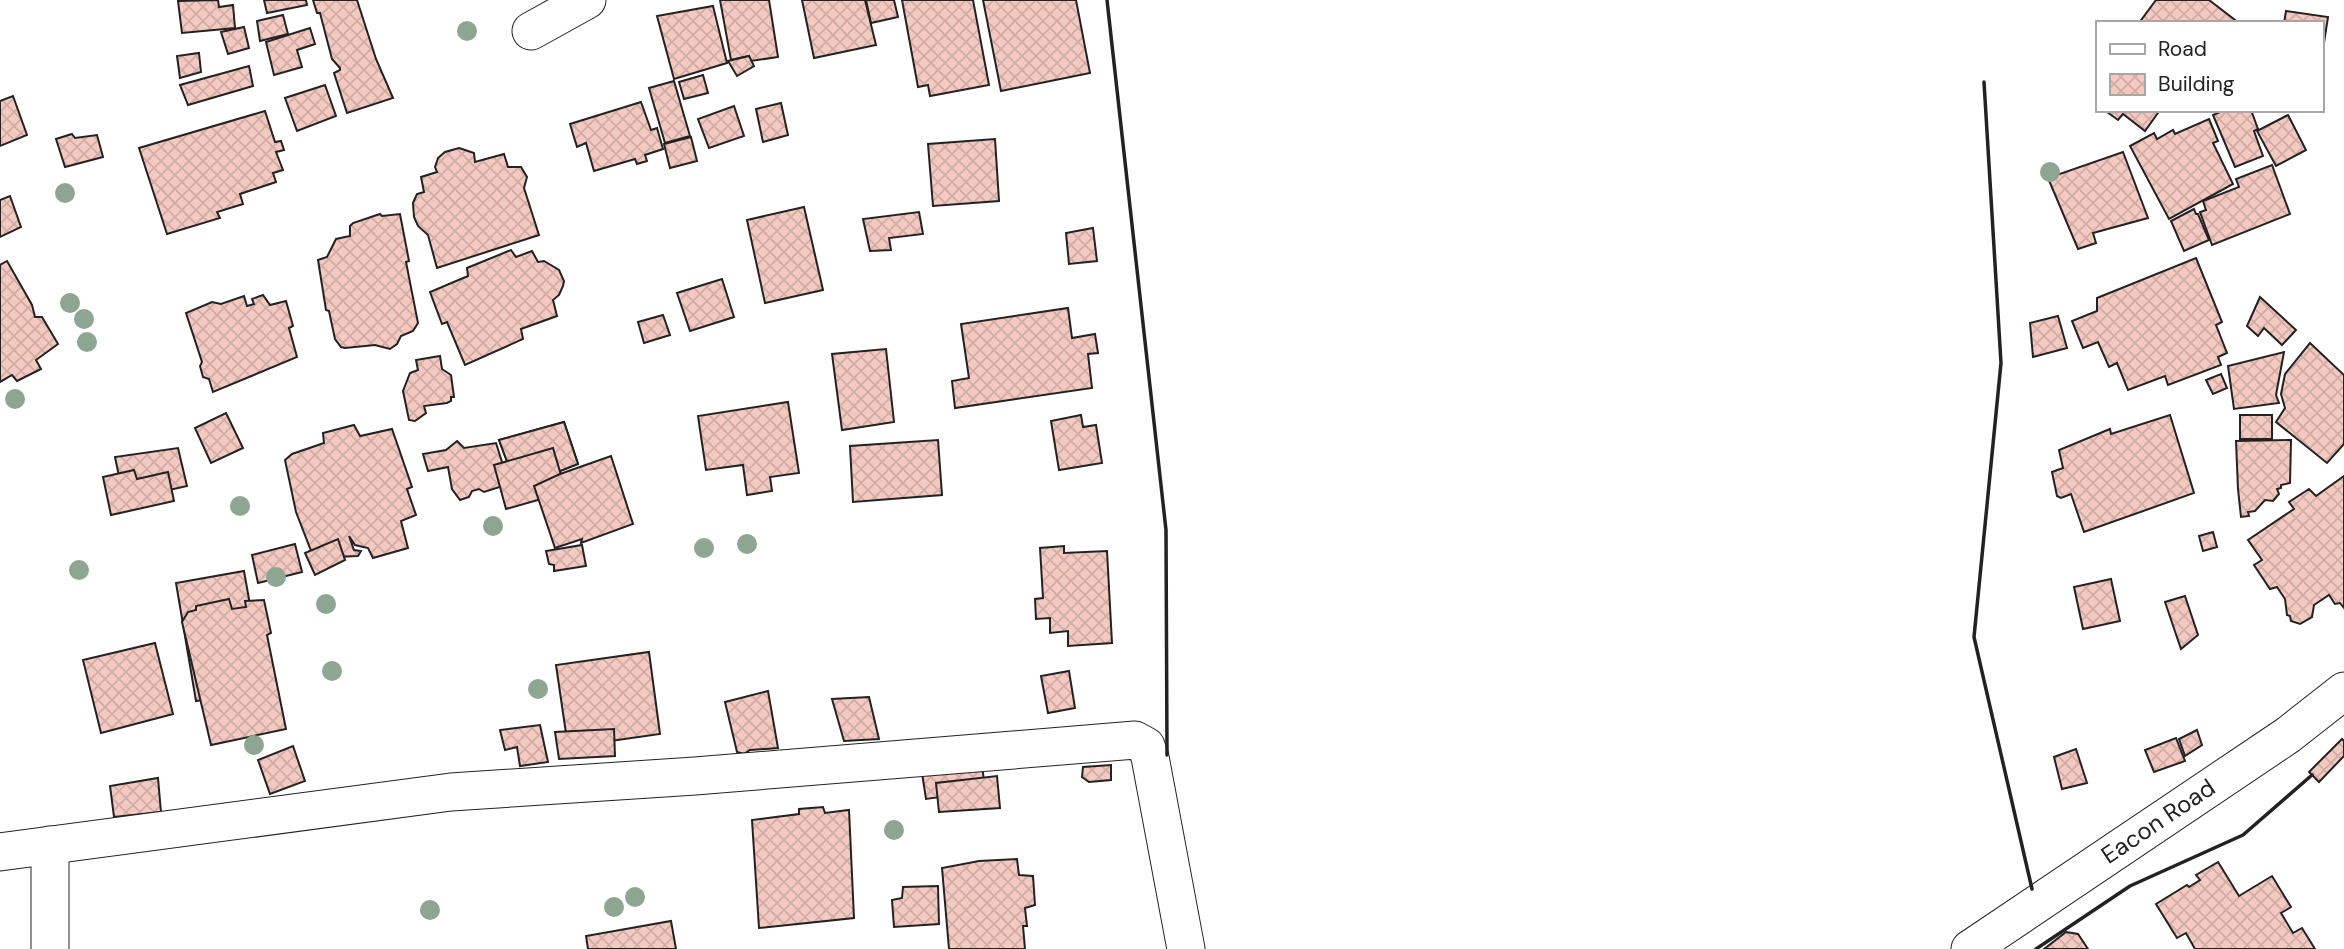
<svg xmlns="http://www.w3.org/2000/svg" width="2344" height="949" font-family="'DM Sans',sans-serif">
<defs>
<pattern id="building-cross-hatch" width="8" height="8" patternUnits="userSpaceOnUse" patternTransform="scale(1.75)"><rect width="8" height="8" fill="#f3c9c0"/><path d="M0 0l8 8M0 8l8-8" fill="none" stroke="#d0aca5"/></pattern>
</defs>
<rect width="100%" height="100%" fill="#fff"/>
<g fill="url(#building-cross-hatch)" stroke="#222" stroke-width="2">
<polygon points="218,0 219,7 233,5 235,28 182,33 178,1"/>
<polygon points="264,0 306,0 307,5 267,13"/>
<polygon points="313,0 357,0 376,59 393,98 347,113 334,73 340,70 340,68 332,59 320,13 317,13"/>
<polygon points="720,0 769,0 778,57 751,61 749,56 731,60"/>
<polygon points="802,0 865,0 876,45 814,58"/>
<polygon points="866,0 894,0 898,17 871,23"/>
<polygon points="902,0 973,0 989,85 930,96 928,85 918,87"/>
<polygon points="983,0 1076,0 1090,73 1001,91"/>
<polygon points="2156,0 2209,0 2239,23 2139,23"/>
<polygon points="713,6 727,63 674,79 657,16"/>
<polygon points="2286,11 2328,17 2321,62 2321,23 2284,23"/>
<polygon points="283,15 288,34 260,41 257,21"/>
<polygon points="244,27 249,48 228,54 221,32"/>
<polygon points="310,28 315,44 297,50 302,67 274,75 266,42"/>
<polygon points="199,53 201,72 180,78 177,56"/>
<polygon points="749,56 754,66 737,76 728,61"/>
<polygon points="249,66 253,86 188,105 180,85"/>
<polygon points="703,75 708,93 684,99 679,82"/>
<polygon points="674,81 690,136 665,143 649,88"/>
<polygon points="325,85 336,116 297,131 285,98"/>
<polygon points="13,96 27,135 0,146 0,101"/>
<polygon points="641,102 651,130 657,128 663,149 645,155 647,161 637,164 635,159 594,171 586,143 577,147 570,124"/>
<polygon points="781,103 788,135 763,142 756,109"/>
<polygon points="734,106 744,136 709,148 698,119"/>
<polygon points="2108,110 2160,110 2145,131 2123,114 2118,120 2107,112"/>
<polygon points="2225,110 2251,110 2258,129 2254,131 2263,156 2235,167 2213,115"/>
<polygon points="265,111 275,142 281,141 284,150 276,152 283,170 273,173 276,182 240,194 243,204 217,212 220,218 167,234 139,148"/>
<polygon points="2288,115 2306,150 2276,166 2257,131"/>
<polygon points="2209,119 2218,141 2213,143 2233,184 2169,219 2130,146 2154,133 2157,139 2173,130 2175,134"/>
<polygon points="72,134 75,138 97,135 103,157 65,167 56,139"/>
<polygon points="691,137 697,161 670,168 664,144"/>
<polygon points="995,139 999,201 933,206 928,144"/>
<polygon points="459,148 474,153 475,162 504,154 508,167 521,167 527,177 524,188 539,235 437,268 428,235 418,226 414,217 413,203 417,194 424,192 421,177 437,172 435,167 438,158 445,152"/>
<polygon points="2123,152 2148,218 2093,233 2096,243 2078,249 2048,178"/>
<polygon points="2272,165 2290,214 2212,245 2200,212 2206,210 2203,201 2239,187 2236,179"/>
<polygon points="10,196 21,227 0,237 0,200"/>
<polygon points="804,207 823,290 765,303 747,220"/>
<polygon points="2194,209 2196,214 2198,214 2209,240 2184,251 2171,221"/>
<polygon points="919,212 923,234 889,238 891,250 870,251 863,219"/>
<polygon points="380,214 382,216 400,214 409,261 406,262 418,323 413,331 401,336 397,344 390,349 375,345 345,348 341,347 335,339 329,311 326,310 318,260 327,257 336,239 350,236 350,226 353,223"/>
<polygon points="1093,228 1097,261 1069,264 1066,233"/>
<polygon points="511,250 516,257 532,251 538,262 544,261 559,270 564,281 563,286 559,295 553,300 557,316 521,329 523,339 465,365 447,322 442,324 430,292 468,276 467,268"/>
<polygon points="2196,258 2222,322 2216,325 2227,353 2218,357 2221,365 2168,385 2165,376 2128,390 2117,363 2109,367 2098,342 2083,348 2072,321 2097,311 2097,298"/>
<polygon points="7,261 32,305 35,317 42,317 58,344 36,360 41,369 17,381 12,375 0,382 0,265"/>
<polygon points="722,279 734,317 690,331 677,293"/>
<polygon points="263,295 270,305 286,301 293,326 289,328 297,357 213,392 209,379 203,377 200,366 202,362 186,313 212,302 221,304 244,296 247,306 254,304 252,299"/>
<polygon points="2260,297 2296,330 2282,345 2264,328 2258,336 2247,326"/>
<polygon points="1068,308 1072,338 1095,334 1098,353 1088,354 1092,388 955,408 952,381 969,378 961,324"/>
<polygon points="663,315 670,335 644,343 638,322"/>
<polygon points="2058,316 2067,348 2033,357 2030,323"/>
<polygon points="2310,343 2344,375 2344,444 2327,463 2276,422 2285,408 2281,394 2285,374"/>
<polygon points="886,349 894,422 842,430 832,354"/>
<polygon points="2284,352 2276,395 2279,403 2234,409 2228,366"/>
<polygon points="440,356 442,369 451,375 454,397 451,397 451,401 447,403 424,406 426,413 415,421 409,420 403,391 410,373 418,370 416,360"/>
<polygon points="2221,374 2227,388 2213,394 2206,380"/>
<polygon points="788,402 799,473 770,477 772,491 747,495 743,465 706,470 698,416"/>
<polygon points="226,413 243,448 211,463 195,428"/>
<polygon points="1081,415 1083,427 1096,425 1102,463 1059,470 1051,421"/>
<polygon points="2170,415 2194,493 2084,532 2071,494 2061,498 2057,496 2052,472 2063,468 2059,450 2110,429 2111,434"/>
<rect x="2240" y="415" width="32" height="24"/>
<polygon points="564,422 578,464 517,488 499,440"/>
<polygon points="564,422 578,464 517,488 499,440"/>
<polygon points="354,425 360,436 392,429 412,487 407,489 416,515 401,521 408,548 373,558 368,548 355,545 349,536 354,550 361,551 358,556 334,557 315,561 296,512 285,460 292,454 324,443 323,433"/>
<polygon points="938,440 942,495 853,502 850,446"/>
<polygon points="2291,440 2290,483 2281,485 2281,488 2277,489 2279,494 2273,501 2265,500 2255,511 2248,512 2249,516 2241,517 2238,489 2236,441"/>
<polygon points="457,441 464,448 496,443 509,484 484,492 479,489 472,491 469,497 460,500 452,489 448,467 428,471 423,454 446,450"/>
<polygon points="178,448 187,486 124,500 115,457"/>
<polygon points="553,448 566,492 506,509 494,465"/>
<polygon points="611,456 633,524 581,543 582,539 555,548 534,486 560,474"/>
<polygon points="134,470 137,479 168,472 174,501 111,515 103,477"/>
<polygon points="2344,476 2344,608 2340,603 2335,604 2329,595 2314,605 2312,617 2300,624 2291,621 2290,616 2287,615 2285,599 2277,587 2270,589 2254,565 2262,560 2248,540 2294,509 2289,502 2309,489 2316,496"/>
<polygon points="2213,532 2217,547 2203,551 2199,536"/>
<polygon points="338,539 345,560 315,575 305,553"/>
<polygon points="295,544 302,572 258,583 252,555"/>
<polygon points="582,545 586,566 554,571 554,565 549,564 546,551"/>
<polygon points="1064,546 1064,553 1107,551 1112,643 1068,646 1068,631 1050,633 1050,618 1036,619 1035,599 1043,598 1040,548"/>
<polygon points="244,571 265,690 196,701 176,583"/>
<polygon points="2111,579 2120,621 2083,629 2074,587"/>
<polygon points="2185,596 2198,635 2181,649 2165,602"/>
<polygon points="229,599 232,609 246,607 245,601 264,600 271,633 267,635 286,729 211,745 182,622 188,612 196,610 196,606"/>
<polygon points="155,643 173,714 101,733 83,660"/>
<polygon points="649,652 660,734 568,747 556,665"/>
<polygon points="1069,671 1075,708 1048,713 1041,676"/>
<polygon points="768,691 778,748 750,750 744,754 737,752 725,702"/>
<polygon points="869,697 879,739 844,741 832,699"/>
<polygon points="540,725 548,762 520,766 517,747 505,750 500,730"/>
<polygon points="614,729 615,756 559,759 555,732"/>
<polygon points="2197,730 2202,745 2185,756 2179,739"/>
<polygon points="2176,738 2185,761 2154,772 2145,750"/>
<polygon points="2342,739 2344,741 2344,756 2319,782 2309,772"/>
<polygon points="293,746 305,781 270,794 258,760"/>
<polygon points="2076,749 2087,783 2062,789 2054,757"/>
<polygon points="982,764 985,791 926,799 922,773"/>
<polygon points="1111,765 1111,780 1089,782 1082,777 1083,767"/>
<polygon points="997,776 1000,808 939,812 936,783"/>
<polygon points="158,778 161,812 114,817 110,786"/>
<polygon points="823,807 825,813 849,810 854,918 759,928 752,820 799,814 799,809"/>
<polygon points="1017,859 1019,875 1033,876 1035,905 1025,908 1027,926 1023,926 1025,949 949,949 942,868 979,861"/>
<polygon points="2218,862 2239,896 2272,876 2291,907 2281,913 2293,933 2302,928 2315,949 2195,949 2186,933 2177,938 2156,904 2187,885 2189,887 2200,880 2196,875"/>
<polygon points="938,886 939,924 894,927 892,900 902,898 903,887"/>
<polygon points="671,921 676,949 588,949 586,936"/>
<polygon points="2066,932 2078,934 2088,949 2044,949"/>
</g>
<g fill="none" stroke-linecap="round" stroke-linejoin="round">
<g stroke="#222" stroke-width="39">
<g id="minor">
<polyline points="531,31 587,0"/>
<polyline points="50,845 50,949"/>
<polyline points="0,852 451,792 695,776 1135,740 1146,746 1150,757 1186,949"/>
<polyline points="1970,949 2288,735 2344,691"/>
</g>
</g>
<use href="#minor" stroke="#fff" stroke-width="37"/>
<g stroke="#222" stroke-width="3.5">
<polyline points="1107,0 1166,530 1167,755"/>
<polyline points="1984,82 2001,363 1974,637 2032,889"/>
<polyline points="2036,949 2130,886 2243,835 2312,775"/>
</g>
</g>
<g fill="#8da692">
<circle cx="467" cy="31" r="10"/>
<circle cx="2050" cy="172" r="10"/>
<circle cx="65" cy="193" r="10"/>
<circle cx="70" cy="303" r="10"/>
<circle cx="84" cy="319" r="10"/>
<circle cx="87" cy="342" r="10"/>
<circle cx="15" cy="399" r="10"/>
<circle cx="240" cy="506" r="10"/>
<circle cx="493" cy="526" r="10"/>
<circle cx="747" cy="544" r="10"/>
<circle cx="704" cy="548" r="10"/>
<circle cx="79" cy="570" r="10"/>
<circle cx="276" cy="577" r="10"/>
<circle cx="326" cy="604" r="10"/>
<circle cx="332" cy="671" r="10"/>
<circle cx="538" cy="689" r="10"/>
<circle cx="254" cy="745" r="10"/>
<circle cx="894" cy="830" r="10"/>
<circle cx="635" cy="897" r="10"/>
<circle cx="614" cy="907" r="10"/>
<circle cx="430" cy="910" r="10"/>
</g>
<g text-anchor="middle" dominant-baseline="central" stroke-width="5" stroke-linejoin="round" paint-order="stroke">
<g font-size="24" fill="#222" stroke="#fff">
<text transform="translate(2158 821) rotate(-34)">Eacon Road</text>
</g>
</g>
<rect x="2096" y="21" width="228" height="91" fill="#ffffff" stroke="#a7a7a7" stroke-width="2"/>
<rect x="2110" y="44" width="35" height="10" fill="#ffffff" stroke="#a7a7a7" stroke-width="2"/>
<text x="2158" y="56" font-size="21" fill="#222222">Road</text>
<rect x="2110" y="74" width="35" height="21" fill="url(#building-cross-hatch)" stroke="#a7a7a7" stroke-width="2"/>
<text x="2158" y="91" font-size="21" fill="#222222">Building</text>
</svg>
